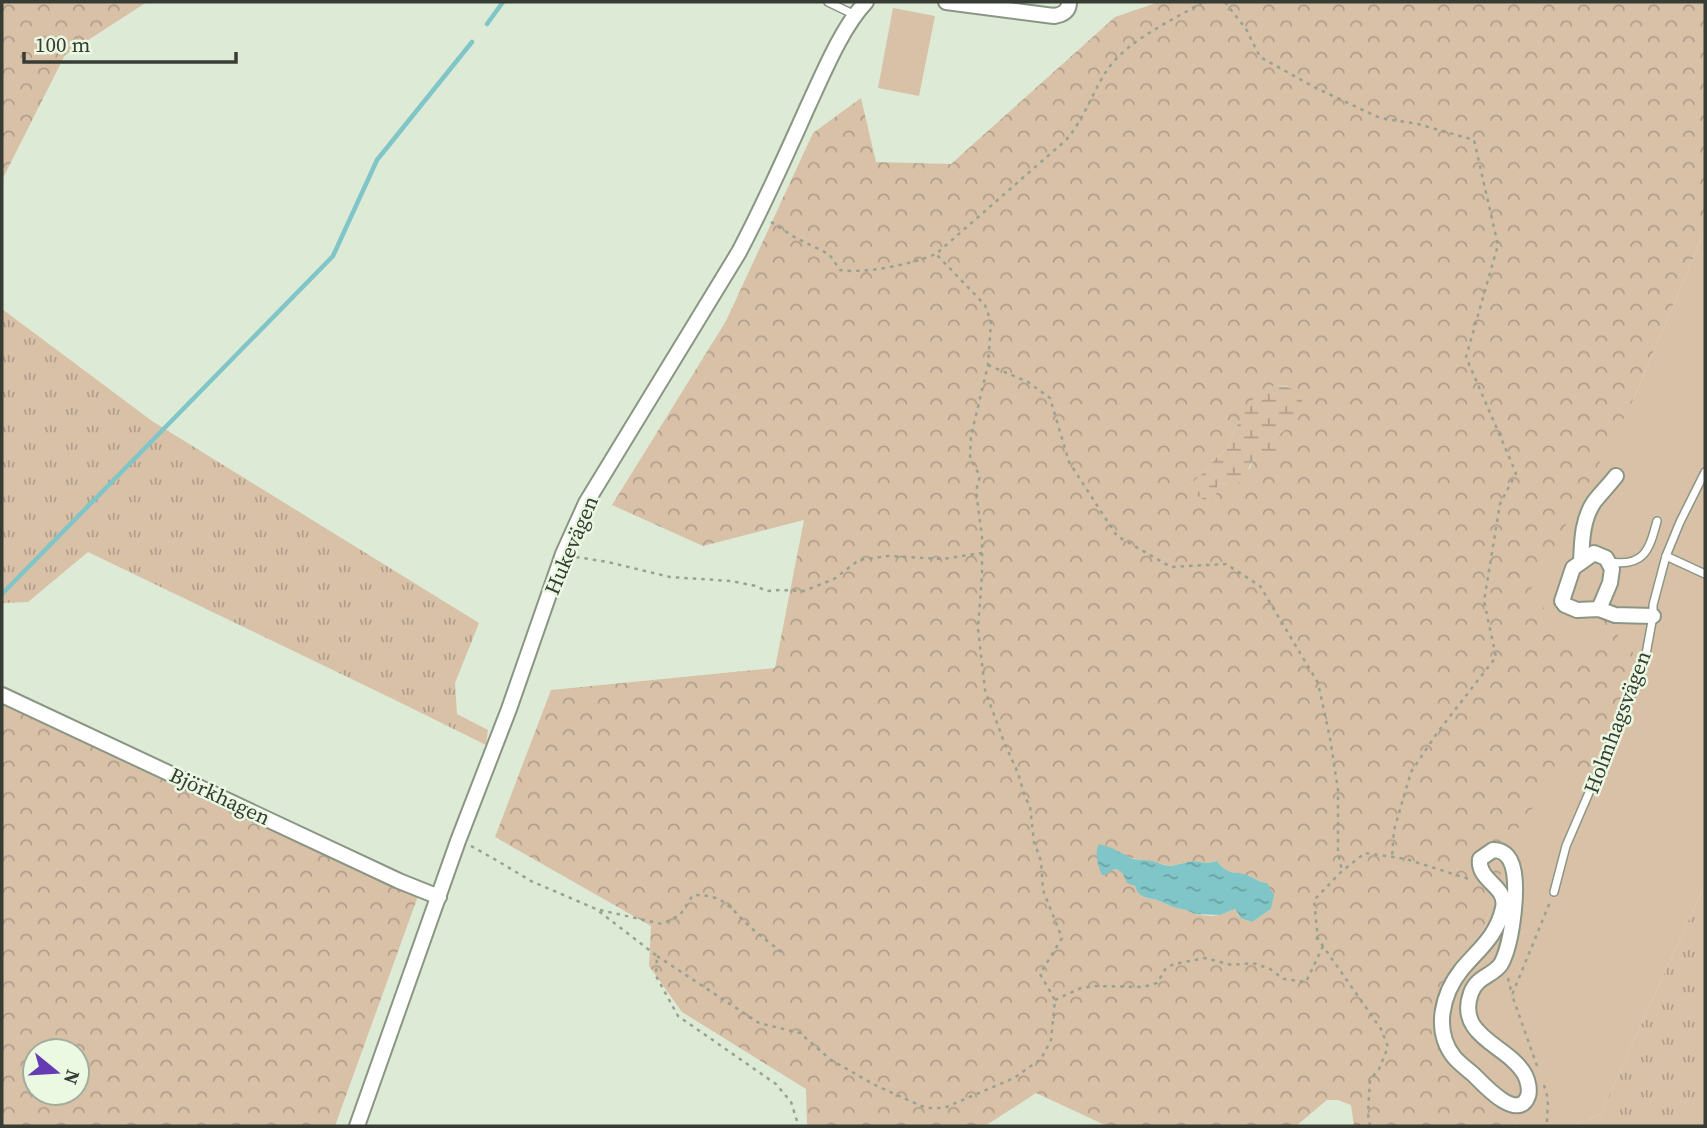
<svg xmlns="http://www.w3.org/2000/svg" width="1707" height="1128" font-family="'Source Serif 4',serif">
<defs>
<pattern id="grass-tufts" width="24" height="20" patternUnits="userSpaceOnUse" patternTransform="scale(1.75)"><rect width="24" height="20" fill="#d9c1a8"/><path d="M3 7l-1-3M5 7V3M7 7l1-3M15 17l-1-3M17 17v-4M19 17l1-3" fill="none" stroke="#b19e8a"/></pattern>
<pattern id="forest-crowns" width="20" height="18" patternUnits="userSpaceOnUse" patternTransform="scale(1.75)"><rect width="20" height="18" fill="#d9c1a8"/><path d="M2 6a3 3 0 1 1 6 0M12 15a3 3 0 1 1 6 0" fill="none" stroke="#b19e8a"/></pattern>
<pattern id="wetland-marsh" width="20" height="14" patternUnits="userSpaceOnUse" patternTransform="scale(1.75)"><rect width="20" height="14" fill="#d9c1a8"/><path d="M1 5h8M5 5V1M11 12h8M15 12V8" fill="none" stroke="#b19e8a"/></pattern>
<pattern id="water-ripples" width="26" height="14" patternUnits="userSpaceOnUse" patternTransform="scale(1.75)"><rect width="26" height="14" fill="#80c5c7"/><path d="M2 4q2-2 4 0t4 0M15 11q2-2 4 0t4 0" fill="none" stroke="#6aa1a2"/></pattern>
</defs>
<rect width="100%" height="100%" fill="#ddead5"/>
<g fill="url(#grass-tufts)">
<polygon points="2,309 152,421 479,623 455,683 457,714 488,730 486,745 391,698 88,552 28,602 2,603"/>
<polygon points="1705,884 1705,1126 1572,1126 1600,1115"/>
</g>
<g fill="url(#forest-crowns)" fill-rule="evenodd">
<polygon points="2,2 147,2 65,55 2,180"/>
<path d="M 1159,2 L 1705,2 L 1705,230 L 1631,405 L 1599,651 L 1603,619 L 1616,623 L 1639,656 L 1629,680 L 1613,731 L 1598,759 L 1497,884 L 1485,927 L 1464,955 L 1448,981 L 1491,1097 L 1520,1126 L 1354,1126 L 1351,1105 L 1338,1100 L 1327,1100 L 1296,1126 L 1107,1126 L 1036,1093 L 988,1124 L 982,1126 L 807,1126 L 806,1089 L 682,1012 L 649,966 L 651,926 L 495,837 L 551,690 L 775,668 L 804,520 L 703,546 L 612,505 L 726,321 L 813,133 L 861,98 L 876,162 L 951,164 L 1115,17 ZM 1275,385 L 1287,386 L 1293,423 L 1278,435 L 1279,458 L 1275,464 C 1267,464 1262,459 1253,460 L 1250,468 L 1229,484 L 1220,483 L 1217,486 L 1190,485 L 1205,471 L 1216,458 L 1227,449 L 1236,427 L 1258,393 ZM 1127,857 L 1171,866 L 1193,861 L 1207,863 L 1217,861 C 1231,879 1233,869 1249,876 C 1256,879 1259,882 1267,883 L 1271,909 L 1252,922 L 1239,916 L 1235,909 L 1220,915 L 1211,916 L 1195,914 L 1186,910 L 1173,907 L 1157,900 L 1144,897 L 1123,873 L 1119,870 L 1114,869 Z"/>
<path d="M 2,700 L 105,746 L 418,896 L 335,1126 L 2,1126 ZM 35,1051 L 77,1051 L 77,1093 L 35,1093 Z"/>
</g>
<path fill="url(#wetland-marsh)" d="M 1275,385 C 1292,386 1309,395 1300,415 C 1296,423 1285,429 1279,435 L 1283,454 L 1275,465 C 1267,464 1261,459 1253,460 L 1241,482 L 1229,484 L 1220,483 L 1217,486 L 1217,492 L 1214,498 L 1205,500 L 1192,493 L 1190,485 L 1205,471 L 1216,458 L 1227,449 L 1236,427 L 1257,393 Z"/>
<g fill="#d9c1a8">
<polygon points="893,8 935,16 919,96 878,88"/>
<polygon points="1705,230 1705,884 1600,1115 1572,1126 1520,1126 1452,1059 1439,1020 1448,981 1464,955 1485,927 1497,884 1519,827 1557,774 1568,766 1583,776 1598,759 1586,747 1598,728 1613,731 1629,680 1639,657 1619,642 1616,623 1604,619 1599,651 1585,649 1529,593 1631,405"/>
</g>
<path fill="url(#water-ripples)" d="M 1099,844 L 1112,848 L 1133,859 L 1152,861 L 1164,865 L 1171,866 L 1193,861 L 1207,863 L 1217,861 C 1230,878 1234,869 1249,876 C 1256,879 1259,882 1267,883 L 1274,895 L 1271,909 L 1252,922 L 1241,918 L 1235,909 L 1220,915 L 1195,914 L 1186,910 L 1173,907 L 1157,900 L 1144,897 L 1138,893 L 1135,886 L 1127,883 C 1124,876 1123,870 1114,869 L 1105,875 L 1102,875 C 1098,867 1094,852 1099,844 Z"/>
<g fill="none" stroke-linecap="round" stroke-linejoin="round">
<g stroke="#80c5c7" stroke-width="4.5">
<polyline points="487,24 503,2"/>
<polyline points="2,594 333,256 377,160 472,42"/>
</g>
<g stroke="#8a9683" stroke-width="10">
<g id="service">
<polyline points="828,2 855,15"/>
<polyline points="1666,556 1705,574"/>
<path d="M 1609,562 C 1644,567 1649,551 1657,521"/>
<polyline points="1554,892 1566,846 1644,665 1653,616 1653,605 1666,556 1680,522 1705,472"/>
</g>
</g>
<g stroke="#8a9683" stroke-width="18">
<g id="minor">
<path d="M 946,2 L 1054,16 C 1061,15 1068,12 1069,4"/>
<path d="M 1581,562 C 1582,541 1582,520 1594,502 C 1601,493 1609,485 1616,476"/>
<polyline points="1599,609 1610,583 1612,569 1606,558 1594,553 1573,568 1562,601 1565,605 1577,610 1599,609 1615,615 1653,616"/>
<polyline points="2,695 399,881 439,897"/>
<path d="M 1493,850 C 1501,850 1506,853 1510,860 C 1521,880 1512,944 1501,964 C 1493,976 1477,976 1471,993 C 1455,1037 1509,1045 1525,1075 C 1528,1081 1530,1090 1528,1096 C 1518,1123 1483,1084 1474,1075 C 1467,1069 1459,1063 1454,1057 C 1433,1030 1442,994 1462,969 C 1479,949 1497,936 1503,908 C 1508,886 1477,881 1480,859 Z"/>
<path d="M 357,1126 L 458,841 L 509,709 L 563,554 L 586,503 L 739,252 C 764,205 786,155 808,106 C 823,74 842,27 866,2"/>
</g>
</g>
<g stroke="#98a292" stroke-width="2.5" stroke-dasharray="3.5 5" stroke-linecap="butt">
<polyline points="1225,2 1246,29 1260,57 1316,88 1380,118 1418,124 1474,140 1498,245 1466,357 1516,473 1500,504 1484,601 1496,657 1437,733 1411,772 1394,830 1392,857"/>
<path d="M 771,222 L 796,238 L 829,254 L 840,270 C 866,274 912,264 936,254 L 1066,140 C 1086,117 1093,89 1110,66 C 1132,38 1173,20 1203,2"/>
<polyline points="988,365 1028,382 1050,398 1069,462 1117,536 1171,567 1226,564 1260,586 1318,683 1330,738 1338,790 1338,852 1342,871"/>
<polyline points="576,557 608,562 670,577 731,581 756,586 766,591 781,590 804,591 834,579 859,560 888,556 943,559 982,553"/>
<polyline points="471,846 496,860 531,881 596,909 657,956 656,976 678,1016 776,1084 791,1102 797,1121 798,1126"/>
<path d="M 600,910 L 662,924 L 680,915 L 693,895 C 725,895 728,906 749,926 C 760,936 773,945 784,954"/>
<polyline points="657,956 759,1023 800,1033 831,1060 875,1085 926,1108 944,1108 1014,1078 1041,1059 1051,1040 1055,1000 1040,974 1062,938 1043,890 1041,861 1034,842 1030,806 1025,797 1018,773 1004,742 985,690 978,629 982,575 982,536 976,491 980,476 970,458 971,436 988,365 991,322 985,305 936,254"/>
<polyline points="1508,978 1512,995"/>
<polyline points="1055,1000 1081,988 1097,986 1143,987 1157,983 1166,968 1174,964 1205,958 1232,965 1253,963 1270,969 1284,979 1306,982 1323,946"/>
<polyline points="1537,1066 1512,995 1550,902"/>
<polyline points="1544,1085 1548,1099 1547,1121 1548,1126"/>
<polyline points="1370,1126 1368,1114 1370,1080 1379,1069 1388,1047 1381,1029 1318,939 1314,900 1342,871 1365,853 1406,859 1472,880"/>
</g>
<use href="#service" stroke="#fff" stroke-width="7"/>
<use href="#minor" stroke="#fff" stroke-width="14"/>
</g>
<g text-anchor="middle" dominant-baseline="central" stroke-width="5" stroke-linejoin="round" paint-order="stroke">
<g font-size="21" fill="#373c34" stroke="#ebf8e2">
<text transform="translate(571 545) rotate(-67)">Hukevägen</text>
<text transform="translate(1617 722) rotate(-69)">Holmhagsvägen</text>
<text transform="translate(220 796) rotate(25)">Björkhagen</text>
</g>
</g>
<rect width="1707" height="1128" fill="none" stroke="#373c34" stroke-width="7"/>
<g transform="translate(56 1072) rotate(108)"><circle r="33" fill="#ebf8e2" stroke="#a3ad9c" stroke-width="2"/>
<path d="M0-5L12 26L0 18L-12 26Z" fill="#653bb3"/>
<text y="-10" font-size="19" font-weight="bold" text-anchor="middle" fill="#373c34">N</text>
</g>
<path d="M24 52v10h212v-10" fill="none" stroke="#373c34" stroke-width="3.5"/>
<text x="35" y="52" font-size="21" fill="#373c34" stroke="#ebf8e2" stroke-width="5" paint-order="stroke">100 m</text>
</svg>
